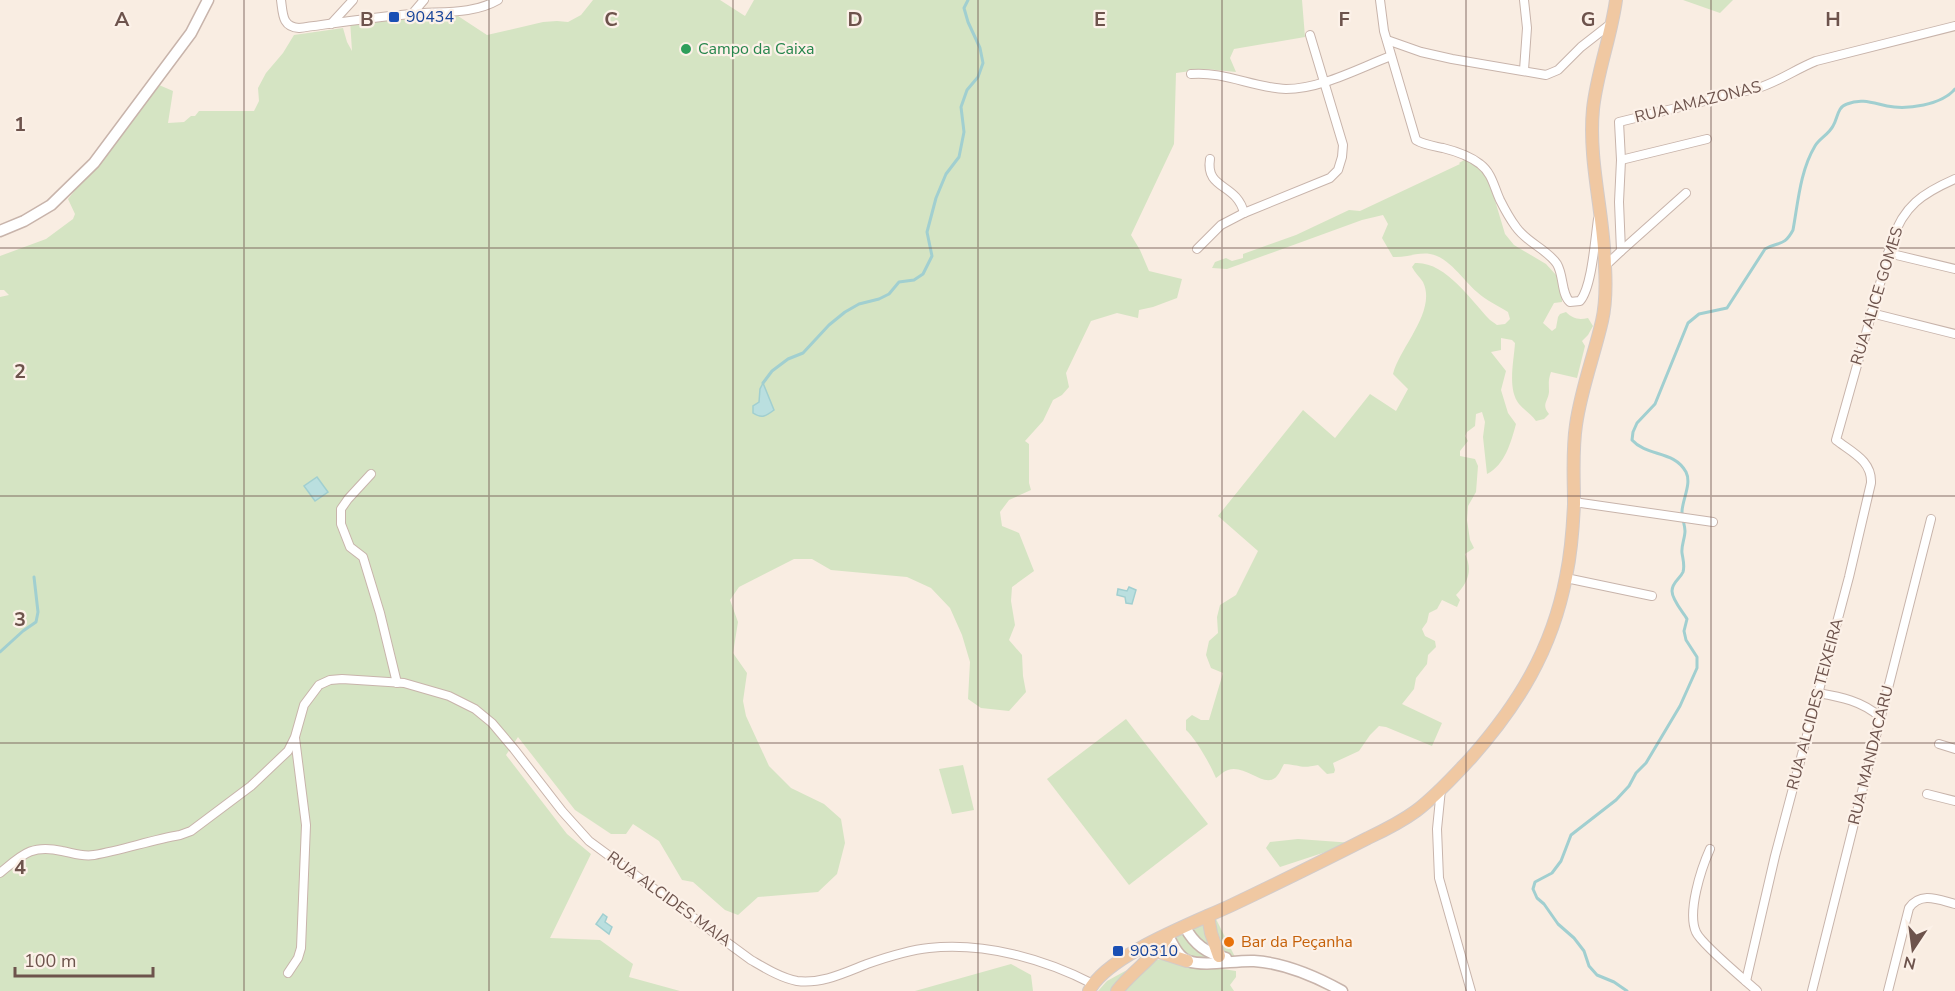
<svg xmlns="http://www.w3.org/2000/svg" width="1955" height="991" font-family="'Nunito Sans',sans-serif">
<rect width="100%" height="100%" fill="#f9ede2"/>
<g fill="#d5e4c3">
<polygon points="593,0 720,0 745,16 754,0 1302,0 1305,37 1234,49 1230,58 1236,72 1206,69 1176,73 1174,144 1131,235 1140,250 1149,271 1182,279 1177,298 1153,307 1139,310 1138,318 1117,313 1091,321 1066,373 1069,387 1062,395 1053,400 1043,421 1025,441 1029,444 1029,483 1031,490 1009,500 1000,512 1002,526 1019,533 1034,571 1012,587 1011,601 1015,625 1009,640 1022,655 1023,676 1026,692 1009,711 981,708 968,699 970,662 962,635 950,608 931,588 907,577 831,570 812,559 794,559 739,587 730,600 738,622 733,653 747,673 743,701 746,716 769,766 791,788 824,804 841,819 845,843 837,874 818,892 758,897 738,915 725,910 693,882 682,880 659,841 633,824 626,834 611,834 575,810 518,737 506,755 567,834 591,854 550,938 600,940 633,964 629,977 680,991 0,991 0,297 9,295 4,290 0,290 0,256 46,239 73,219 75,214 68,199 159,85 173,91 168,123 184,122 191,116 195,116 199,111 254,111 259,101 258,88 266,73 283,53 294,35 343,28 347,42 352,51 350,20 407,15 407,21 458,16 487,35 543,22 557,21 568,22 581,15"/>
<polygon points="1683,0 1733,0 1720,13"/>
<path d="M 1466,159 L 1474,159 L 1488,177 L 1505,234 L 1514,245 L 1546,264 L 1557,276 L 1562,290 L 1562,302 L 1554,303 L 1543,323 L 1552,331 L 1556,328 L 1558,317 L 1560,314 L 1566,312 C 1573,319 1579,320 1588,318 L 1593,326 L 1588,335 L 1582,341 L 1585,346 L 1577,378 L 1551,372 C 1548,381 1549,383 1549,392 C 1548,402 1541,404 1549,414 L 1544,419 L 1536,421 C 1531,414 1524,410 1519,404 C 1507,389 1514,361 1515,343 L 1512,340 L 1501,338 L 1501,350 L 1491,352 L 1506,371 L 1501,390 L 1508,413 L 1516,424 C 1511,442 1505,465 1487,474 L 1483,437 L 1485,422 L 1482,412 L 1476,414 L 1475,426 L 1467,432 L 1465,436 L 1468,441 L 1460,451 L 1460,456 L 1475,459 L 1478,466 L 1476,492 L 1468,506 L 1467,520 L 1470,540 L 1474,548 L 1465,554 C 1473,570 1468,583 1456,595 L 1460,600 L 1457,607 L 1442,600 L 1437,609 L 1429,613 L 1427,622 L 1422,629 L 1425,636 L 1435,641 L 1436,647 L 1428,655 L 1427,664 L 1416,678 L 1414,689 L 1402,704 L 1442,723 L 1432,746 L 1386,727 L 1379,726 L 1370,735 L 1359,751 L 1333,763 L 1335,770 L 1334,773 L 1327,774 L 1318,765 C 1300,769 1301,765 1284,764 C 1282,767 1280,773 1277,776 C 1265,790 1246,764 1228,770 C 1224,771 1220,775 1216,778 C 1210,764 1196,739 1186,730 L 1186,720 L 1192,715 L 1201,720 L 1209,720 L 1223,673 L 1211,668 L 1206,655 L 1209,641 L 1218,633 L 1217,617 L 1220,605 L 1236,595 L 1258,551 L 1218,516 L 1303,410 L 1335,438 L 1370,394 L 1396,411 L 1408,389 L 1393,374 C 1400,347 1437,311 1423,282 C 1420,277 1415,273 1412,267 L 1415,263 C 1445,261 1471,300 1490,320 L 1497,325 L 1505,324 L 1510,319 L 1508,312 C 1497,305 1487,301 1477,292 C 1463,280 1449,257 1430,254 C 1418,252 1405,258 1393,257 L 1382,238 L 1388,224 L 1383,215 L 1362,220 L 1227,269 L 1212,268 L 1215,262 L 1226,258 L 1232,261 L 1243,258 L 1243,254 L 1296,235 L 1349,210 L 1360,211 L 1460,164 L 1459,163 Z"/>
<polygon points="1126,719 1208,824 1129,885 1047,779"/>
<polygon points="963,765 974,810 952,814 939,769"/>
<polygon points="1298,839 1353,843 1280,867 1266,848 1270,842"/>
<polygon points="1215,917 1237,961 1216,962 1156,952 1172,938"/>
<polygon points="1156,960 1164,960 1236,971 1236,977 1230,985 1234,991 1122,991 1150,963"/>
<polygon points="1011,964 1031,975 1033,991 915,991"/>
<polygon points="1127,970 1110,991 1098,991 1107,981"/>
</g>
<g fill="#badfdf" stroke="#a1cfd0" stroke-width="1.5">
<path d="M 763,383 L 774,410 C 766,416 762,419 753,413 L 753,406 L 759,402 L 760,389 Z"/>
<polygon points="317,477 328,492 315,501 304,486"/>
<polygon points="1129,587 1136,590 1132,604 1126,603 1125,597 1117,595 1118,589 1127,591"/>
<polygon points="603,914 607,917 605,922 612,927 609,934 596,924"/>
</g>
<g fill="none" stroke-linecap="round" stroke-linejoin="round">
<g stroke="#a1cfd0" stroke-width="3">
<polyline points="763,383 772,371 788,359 803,353 829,325 845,312 859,304 879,299 889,294 899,282 914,280 923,274 932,256 927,232 936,198 946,174 959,157 964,132 961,107 967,90 978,77 983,63 980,48 968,22 964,8 968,0"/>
<polyline points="0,652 23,631 36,622 38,612 34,577"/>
<path d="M 1627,991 L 1614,982 L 1597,975 L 1589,966 L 1584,951 L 1574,938 L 1558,924 L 1544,904 L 1537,898 L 1533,889 L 1535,882 L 1552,873 L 1561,861 L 1571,835 L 1616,800 L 1629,786 L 1636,773 L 1646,763 L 1680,706 L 1697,668 L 1697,657 L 1686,640 L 1684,631 L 1687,619 C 1683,612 1672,600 1672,591 C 1672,582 1680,579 1683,572 C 1685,565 1683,560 1682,553 C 1681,546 1685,538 1685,531 C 1685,525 1682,519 1682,512 C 1682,500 1692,484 1686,472 C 1674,450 1647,457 1632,440 L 1633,432 L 1637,423 L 1655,404 L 1688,323 L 1699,314 L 1727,308 L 1765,249 C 1779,241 1784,247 1793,230 C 1798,203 1800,171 1815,146 C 1819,139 1829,134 1833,126 C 1838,118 1837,107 1847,104 C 1861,98 1873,103 1887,106 C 1907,110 1942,105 1955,89"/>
</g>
<g stroke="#c8b4ab" stroke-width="10">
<g id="minor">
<path d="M 281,0 C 283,14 282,27 299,28 C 336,23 374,17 411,14 C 440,11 472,15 498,0"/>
<path d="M 1380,0 L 1384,31 L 1416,140 C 1424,145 1434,146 1443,148 C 1455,151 1470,156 1480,164 C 1492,173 1494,187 1500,200 C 1505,210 1510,219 1516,227 C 1527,243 1547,249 1557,264 C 1564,276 1561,294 1570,302 L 1580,301 C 1592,287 1595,239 1598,219"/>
<polyline points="412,14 424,0"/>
<polyline points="331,24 353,0"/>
<polyline points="1387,40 1421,52 1452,59 1546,75 1558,70 1581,47 1613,22"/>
<polyline points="1524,70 1527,28 1524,0"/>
<path d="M 1191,74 C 1224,71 1254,88 1286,89 C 1321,89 1359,68 1391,56"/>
<path d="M 1210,159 C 1205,190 1237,183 1244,213"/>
<polyline points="1621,160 1707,139"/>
<polyline points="1197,249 1221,225 1244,213 1330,178 1338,170 1342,157 1343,145 1310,35"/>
<polyline points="1621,251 1686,193"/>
<polyline points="1888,253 1955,269"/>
<path d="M 1605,266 L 1621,251 L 1619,202 L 1621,160 L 1619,122 L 1758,88 C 1778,82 1796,69 1816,61 L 1955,26"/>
<polyline points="1871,313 1955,334"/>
<polyline points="371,474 348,499 341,509 341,524 350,547 363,557 380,613 397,683"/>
<polyline points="1574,502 1713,522"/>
<polyline points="1566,578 1652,596"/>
<path d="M 1818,693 C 1841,697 1862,701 1880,717"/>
<polyline points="1939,744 1955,749"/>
<polyline points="1441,789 1437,829 1439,878 1471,991"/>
<polyline points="1927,794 1955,801"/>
<path d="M 1710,849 C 1701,869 1687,912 1696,932 C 1701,944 1746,981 1757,991"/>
<path d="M 0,873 C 22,855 31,844 62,851 C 73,853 82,857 94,855 C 123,850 151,840 180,835 L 191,831 L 251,786 L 288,751 L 295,737 L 304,705 L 319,685 L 330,680 L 342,679 L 404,683 L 449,696 L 475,709 L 492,723 L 514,749 L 562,811 L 589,841 L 751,960 C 765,968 781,978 797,981 C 822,984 844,973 867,964 C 887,957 908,950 929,948 C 985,942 1044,959 1093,984"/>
<polyline points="288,973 298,958 301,948 306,825 295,738"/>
<path d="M 1746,981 L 1775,856 L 1849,577 L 1871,483 C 1872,461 1853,453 1836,440 L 1892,241 C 1903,206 1923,193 1955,179"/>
<path d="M 1812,991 C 1851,834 1891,676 1931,519"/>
<path d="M 1888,991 L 1909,908 C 1921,891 1939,900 1955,904"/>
</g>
</g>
<g stroke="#c8b4ab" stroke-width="13">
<g id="tertiary">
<polyline points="0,231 24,221 51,205 94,163 191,33 208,0"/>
<path d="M 1185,927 C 1194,944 1206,953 1226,958"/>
<path d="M 1168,935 C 1172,944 1178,957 1188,961 C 1205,967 1235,960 1254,961 C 1285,963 1315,976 1342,991"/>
</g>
</g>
<g stroke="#d3cbc9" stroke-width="14">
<g id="primary">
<polyline points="1208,916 1211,933 1219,956"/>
<polyline points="1156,951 1187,961"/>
<path d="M 1089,991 C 1107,955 1196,922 1232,905 C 1278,883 1323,861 1368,838 C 1385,830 1401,822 1416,811 C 1436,796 1453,777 1470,759 C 1518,705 1552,650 1566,577 C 1571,553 1573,528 1574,504 C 1574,477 1572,451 1576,425 C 1581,389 1594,356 1602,321 C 1606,304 1606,284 1605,266 C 1604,214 1588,161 1593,109 C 1597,72 1611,37 1616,0"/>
<path d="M 1117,991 C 1132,971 1154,958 1167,937"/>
</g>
</g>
<use href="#minor" stroke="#fff" stroke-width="8"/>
<use href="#tertiary" stroke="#fff" stroke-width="10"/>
<use href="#primary" stroke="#f0c8a2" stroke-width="12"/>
</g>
<path fill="none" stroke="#6d534c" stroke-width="1.5" stroke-opacity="0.55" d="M 244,0 L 244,991M 489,0 L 489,991M 733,0 L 733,991M 978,0 L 978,991M 1222,0 L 1222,991M 1466,0 L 1466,991M 1711,0 L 1711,991M 0,248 L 1955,248M 0,496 L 1955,496M 0,743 L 1955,743"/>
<g fill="#1a4fb4" stroke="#fcf1e8" stroke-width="2">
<rect x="388" y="11" width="12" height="12" rx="3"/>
<rect x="1112" y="945" width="12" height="12" rx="3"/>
</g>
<circle fill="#2e9e5b" stroke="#fcf1e8" stroke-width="2" cx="686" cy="49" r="6"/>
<circle fill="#e8710a" stroke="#fcf1e8" stroke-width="2" cx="1229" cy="942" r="6"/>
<g text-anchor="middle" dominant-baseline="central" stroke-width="4.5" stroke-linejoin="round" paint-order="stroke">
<g font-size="16" fill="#164399" stroke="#fcf1e8" text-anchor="start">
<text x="406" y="17">90434</text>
<text x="1130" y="951">90310</text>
</g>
<g font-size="16" fill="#27864d" stroke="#fcf1e8" text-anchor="start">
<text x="698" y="49">Campo da Caixa</text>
</g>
<g font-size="16" fill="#6d534c" stroke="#fcf1e8">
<text transform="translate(1698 102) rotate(-14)">RUA AMAZONAS</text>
<text transform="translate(1877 296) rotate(-73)">RUA ALICE GOMES</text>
<text transform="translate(1815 704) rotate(-75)">RUA ALCIDES TEIXEIRA</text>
<text transform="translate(1871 755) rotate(-76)">RUA MANDACARU</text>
<text transform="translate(669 899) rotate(36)">RUA ALCIDES MAIA</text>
</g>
<g font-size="16" fill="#c56008" stroke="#fcf1e8" text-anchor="start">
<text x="1241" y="942">Bar da Peçanha</text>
</g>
</g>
<g font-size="20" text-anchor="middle" font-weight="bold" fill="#6d534c" stroke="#fcf1e8" stroke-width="4.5" stroke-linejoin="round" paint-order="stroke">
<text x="122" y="26">A</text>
<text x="367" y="26">B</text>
<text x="611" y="26">C</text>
<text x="855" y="26">D</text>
<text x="1100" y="26">E</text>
<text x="1344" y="26">F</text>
<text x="1588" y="26">G</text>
<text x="1833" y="26">H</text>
<text x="20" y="131">1</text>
<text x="20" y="378">2</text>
<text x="20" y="626">3</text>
<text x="20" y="874">4</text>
</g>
<g transform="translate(1913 949) rotate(193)" stroke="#fcf1e8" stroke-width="4.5" paint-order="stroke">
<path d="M0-4.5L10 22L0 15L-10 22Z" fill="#6d534c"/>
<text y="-9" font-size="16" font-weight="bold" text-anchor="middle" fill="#6d534c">N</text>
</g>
<path d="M15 967v9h138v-9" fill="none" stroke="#6d534c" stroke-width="3"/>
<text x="24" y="967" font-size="18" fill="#6d534c" stroke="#fcf1e8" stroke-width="4.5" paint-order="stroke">100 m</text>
</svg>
